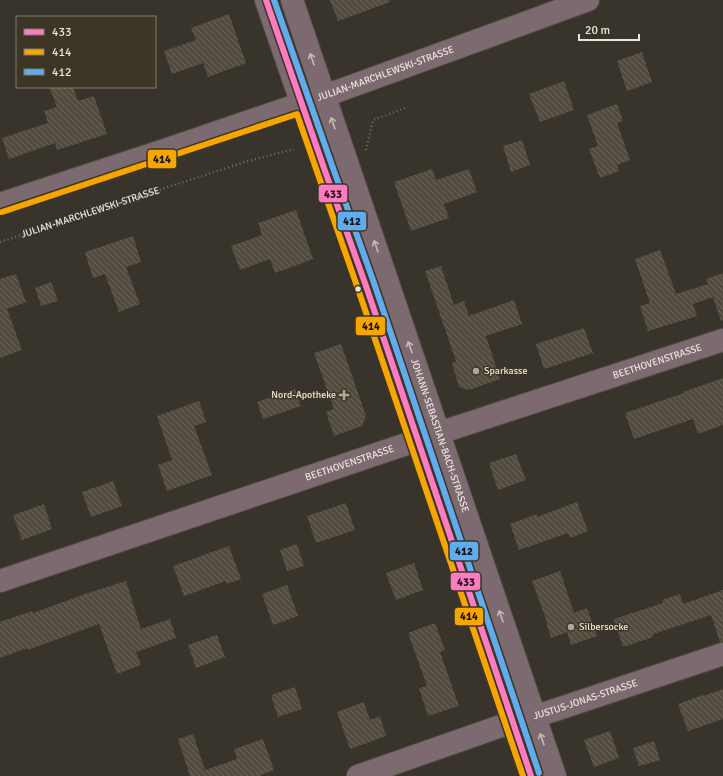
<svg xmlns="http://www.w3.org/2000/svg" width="723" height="776" font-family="Signika,sans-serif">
<defs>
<pattern id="building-back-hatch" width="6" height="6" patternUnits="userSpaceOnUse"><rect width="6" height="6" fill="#524c3e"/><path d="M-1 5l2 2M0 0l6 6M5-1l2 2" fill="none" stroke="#6b6659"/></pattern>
</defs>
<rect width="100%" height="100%" fill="#38342b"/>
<g fill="url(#building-back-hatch)">
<polygon points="330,0 390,0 390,2 338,21"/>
<polygon points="229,14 246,63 208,77 203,63 172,74 164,51 196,40 191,28"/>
<polygon points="642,52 652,82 627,91 617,61"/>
<polygon points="564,81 574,110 540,122 529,94"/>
<polygon points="49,87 73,87 78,101 94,96 107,134 57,150 55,143 9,159 2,138 48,123 44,111 57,107"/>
<polygon points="617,104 623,121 617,123 630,160 617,165 619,171 600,178 589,149 598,146 587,115"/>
<polygon points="522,140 530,165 511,172 503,146"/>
<polygon points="432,169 436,180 469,169 477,192 444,204 449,218 411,231 394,182"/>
<polygon points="296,210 313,259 275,273 270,259 240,270 231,246 262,235 258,223"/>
<polygon points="133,236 141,262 126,267 140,304 119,312 105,274 93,278 85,252"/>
<polygon points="660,250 676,294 708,284 706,279 723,273 723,320 721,321 713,297 693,304 697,316 648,331 640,306 650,303 635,259"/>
<polygon points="441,266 454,305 464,301 469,316 514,300 522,324 486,336 500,379 469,390 459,387 452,363 456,361 425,271"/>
<polygon points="16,274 26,302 7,309 22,350 0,358 0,279"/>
<polygon points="51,282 58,301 41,306 35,288"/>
<polygon points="584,328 593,353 544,369 536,344"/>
<polygon points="341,344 366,416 362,426 334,436 326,412 334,409 314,353"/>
<polygon points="723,378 723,425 698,434 693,419 634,439 625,413 684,393 683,392"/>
<polygon points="295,389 301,406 263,419 257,402"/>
<polygon points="199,401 206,422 194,426 212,475 167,491 158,465 172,460 157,416"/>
<polygon points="516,454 526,480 498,490 489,463"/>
<polygon points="113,481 122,506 91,517 82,492"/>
<polygon points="577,502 588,531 570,538 568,533 519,550 510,524 537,514 537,517"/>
<polygon points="346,503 355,530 316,543 307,516"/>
<polygon points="44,504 52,529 22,540 13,515"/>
<polygon points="297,544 304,566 287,571 280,550"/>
<polygon points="229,546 241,579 227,584 226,581 184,596 173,566"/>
<polygon points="414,563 423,590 396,600 386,573"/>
<polygon points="560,571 574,613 587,608 597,636 571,645 567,632 551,638 546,622 547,622 532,581"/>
<polygon points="126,581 141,629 170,619 176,638 136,652 141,665 117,674 99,624 47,643 27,650 27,648 0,658 0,622 32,611 33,613 88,593"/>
<polygon points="287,585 298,616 273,625 262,594"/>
<polygon points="723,590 723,642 720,642 711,615 653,634 653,637 623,647 614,619 663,603 662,600 680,594 683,604"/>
<polygon points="435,623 445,650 440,652 459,706 428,716 419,688 427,686 408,633"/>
<polygon points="217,635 225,657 196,668 188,645"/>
<polygon points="295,687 302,709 278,717 271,695"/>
<polygon points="723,689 723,719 688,731 678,704 703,695 704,696"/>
<polygon points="364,702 370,720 380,716 386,736 350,749 337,712"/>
<polygon points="610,731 619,758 594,767 584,740"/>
<polygon points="193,734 205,770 237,759 234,749 263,739 274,770 259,776 190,776 178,739"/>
<polygon points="654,741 660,760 639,766 633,748"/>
</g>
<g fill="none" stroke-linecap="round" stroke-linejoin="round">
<g stroke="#545048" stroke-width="24">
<g id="minor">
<polyline points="266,0 325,171 366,286 531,776"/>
<path id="s2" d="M 292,0 L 555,776"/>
<path id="s3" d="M 0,204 L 165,150 L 341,90 L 588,0"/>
<path id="s4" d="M 0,581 L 439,433 L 723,340"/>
<path id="s5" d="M 358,776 L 498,727 L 552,711 L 723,654"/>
</g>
</g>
<g stroke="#756b6b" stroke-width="2.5" stroke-dasharray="1 3" stroke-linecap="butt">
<polyline points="366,150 373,120 408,107"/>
<path id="s1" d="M 0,242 L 248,161 L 294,149"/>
</g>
<use href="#minor" stroke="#7d6a70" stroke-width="22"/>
<g stroke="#3d3626" stroke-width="9">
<polyline id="bus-1" points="266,0 325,171 366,286 531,776"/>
</g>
<g stroke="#3d3626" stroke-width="9">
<polyline id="bus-2" points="2,212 297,114 358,289 523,776"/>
</g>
<g stroke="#3d3626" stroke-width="9">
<polyline id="bus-3" points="274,0 333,168 374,283 539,773"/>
</g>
<use href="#bus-1" stroke="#fe7ac1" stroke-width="6"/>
<use href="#bus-2" stroke="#f7a600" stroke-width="6"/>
<use href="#bus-3" stroke="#60acee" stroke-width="6"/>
</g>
<defs><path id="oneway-shaft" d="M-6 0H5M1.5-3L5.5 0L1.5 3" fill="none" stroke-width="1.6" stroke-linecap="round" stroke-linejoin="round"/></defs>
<g stroke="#c4bbb6">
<use href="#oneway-shaft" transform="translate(312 59) rotate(-109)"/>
<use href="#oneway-shaft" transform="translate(333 123) rotate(-109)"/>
<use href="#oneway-shaft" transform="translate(376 246) rotate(-109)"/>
<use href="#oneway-shaft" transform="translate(410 347) rotate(-109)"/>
<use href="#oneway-shaft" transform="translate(501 616) rotate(-109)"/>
<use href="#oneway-shaft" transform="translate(542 739) rotate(-109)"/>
</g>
<circle fill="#eae6dc" stroke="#3d3626" stroke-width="1.5" cx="358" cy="289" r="3.5"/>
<g fill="#aca89e" stroke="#3d3626" stroke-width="1.5">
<circle cx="476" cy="371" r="4"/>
<path d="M342 389h4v4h4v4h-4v4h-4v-4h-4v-4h4z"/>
<circle cx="571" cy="627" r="4"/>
</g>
<g text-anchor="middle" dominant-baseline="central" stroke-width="3" stroke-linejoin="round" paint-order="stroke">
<g font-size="10" fill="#eae6dc" stroke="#3d3626">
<text stroke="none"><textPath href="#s3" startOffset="407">JULIAN-MARCHLEWSKI-STRASSE</textPath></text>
<text stroke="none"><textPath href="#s1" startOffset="95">JULIAN-MARCHLEWSKI-STRASSE</textPath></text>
<text stroke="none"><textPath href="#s4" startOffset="693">BEETHOVENSTRASSE</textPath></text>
<text stroke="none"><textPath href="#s2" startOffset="460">JOHANN-SEBASTIAN-BACH-STRASSE</textPath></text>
<text stroke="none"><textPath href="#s4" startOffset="369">BEETHOVENSTRASSE</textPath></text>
<text stroke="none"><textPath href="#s5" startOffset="240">JUSTUS-JONAS-STRASSE</textPath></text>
</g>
<g font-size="10" fill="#eae6dc" stroke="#3d3626" text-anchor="start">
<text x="484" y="371">Sparkasse</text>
<text x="336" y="395" text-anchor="end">Nord-Apotheke</text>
<text x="579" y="627">Silbersocke</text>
</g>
</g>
<g stroke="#3d3626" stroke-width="1.5">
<rect x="147" y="149" width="30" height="20" rx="4" fill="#f7a600"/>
<rect x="318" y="184" width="30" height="19" rx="4" fill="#fe7ac1"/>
<rect x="337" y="211" width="30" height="20" rx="4" fill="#60acee"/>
<rect x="355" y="316" width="31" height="20" rx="4" fill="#f7a600"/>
<rect x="449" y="541" width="30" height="20" rx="4" fill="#60acee"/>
<rect x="450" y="572" width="31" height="19" rx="4" fill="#fe7ac1"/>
<rect x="454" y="607" width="30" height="19" rx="4" fill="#f7a600"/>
</g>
<g font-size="11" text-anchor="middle" font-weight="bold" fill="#111">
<text x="162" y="163">414</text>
<text x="333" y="198">433</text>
<text x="352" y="225">412</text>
<text x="371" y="330">414</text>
<text x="464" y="555">412</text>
<text x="466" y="586">433</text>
<text x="469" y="620">414</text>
</g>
<rect x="16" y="16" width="140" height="72" fill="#3d3626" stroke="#827c6f"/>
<rect x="24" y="29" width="20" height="6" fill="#fe7ac1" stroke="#827c6f"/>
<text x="52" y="36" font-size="12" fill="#eae6dc">433</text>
<rect x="24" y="49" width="20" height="6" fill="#f7a600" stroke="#827c6f"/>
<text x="52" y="56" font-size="12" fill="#eae6dc">414</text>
<rect x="24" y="69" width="20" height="6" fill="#60acee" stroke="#827c6f"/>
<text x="52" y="76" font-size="12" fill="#eae6dc">412</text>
<path d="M579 34v6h60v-6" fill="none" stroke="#eae6dc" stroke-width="2"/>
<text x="585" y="34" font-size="12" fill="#eae6dc" stroke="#3d3626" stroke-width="3" paint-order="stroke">20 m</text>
</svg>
